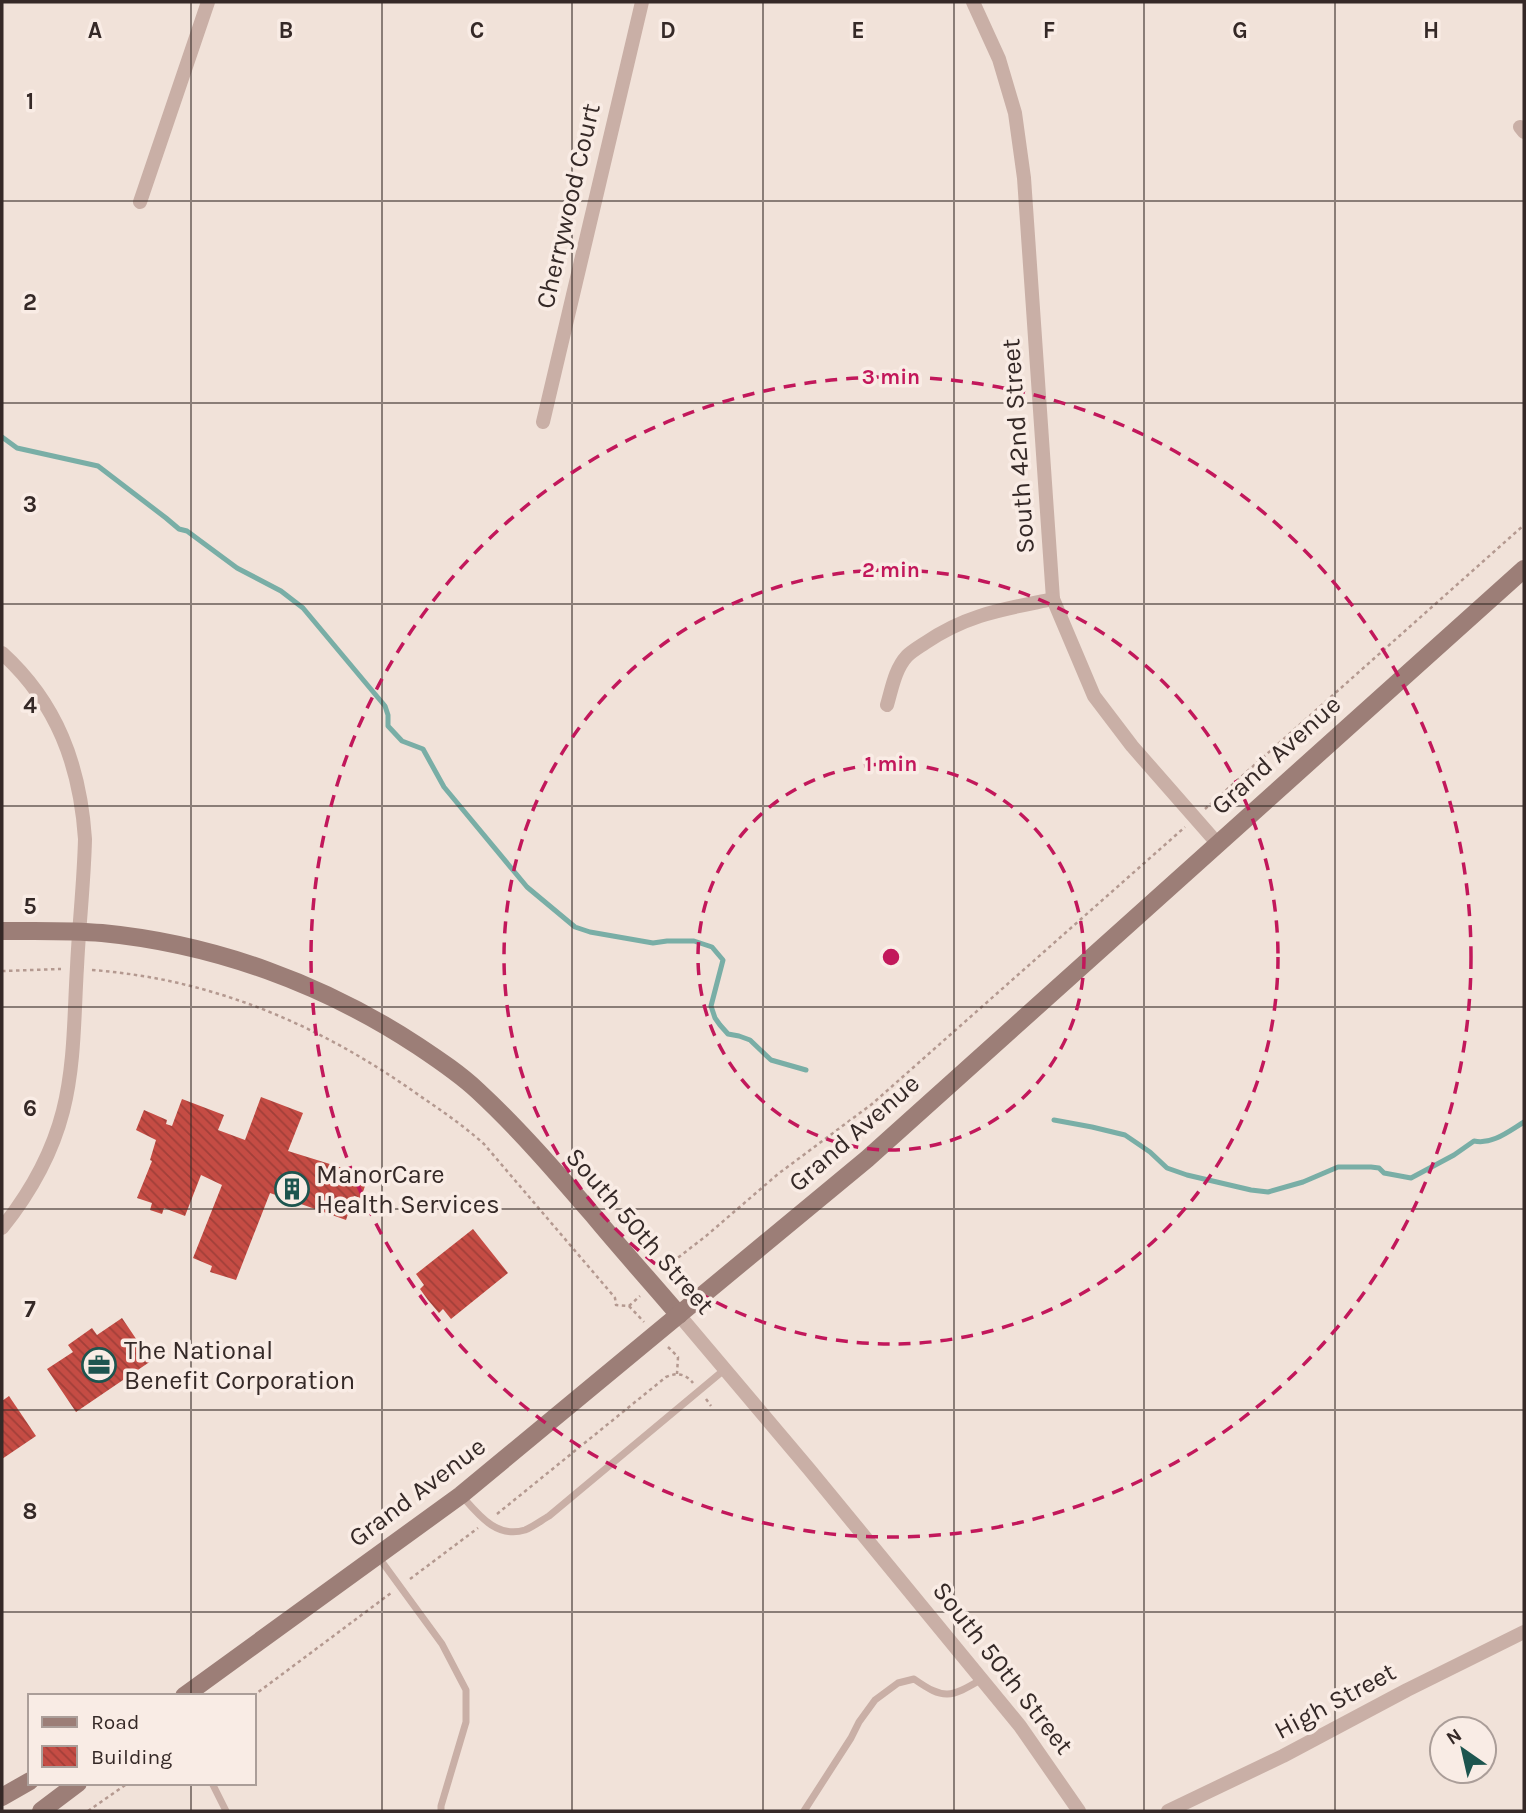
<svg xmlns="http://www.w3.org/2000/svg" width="1526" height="1813" font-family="Karla,sans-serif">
<defs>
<pattern id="building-back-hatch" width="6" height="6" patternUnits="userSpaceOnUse" patternTransform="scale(1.75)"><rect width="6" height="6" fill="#c54c44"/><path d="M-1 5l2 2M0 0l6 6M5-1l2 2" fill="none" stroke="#a13f39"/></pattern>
</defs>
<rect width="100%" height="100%" fill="#f1e2d9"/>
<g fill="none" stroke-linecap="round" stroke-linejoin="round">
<g stroke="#79aea6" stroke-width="5">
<polyline points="2,437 17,448 98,466 166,518 179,529 187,531 237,568 281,591 303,608 385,706 388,715 388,726 402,741 423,749 444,787 527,887 575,927 590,932 653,943 667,941 694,941 712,947 723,960 711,1006 715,1018 720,1025 728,1034 739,1036 750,1040 771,1060 806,1070"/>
<path d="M 1054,1120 L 1092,1127 L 1125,1135 L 1150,1152 L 1167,1168 L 1187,1175 L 1251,1190 L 1268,1192 L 1303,1182 L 1338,1167 L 1371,1167 L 1379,1168 L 1384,1173 L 1411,1178 L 1454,1155 L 1474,1141 C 1492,1145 1509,1131 1524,1122"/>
</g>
</g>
<g fill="url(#building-back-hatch)">
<polygon points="261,1097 303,1113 288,1151 362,1174 358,1184 365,1186 361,1198 354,1196 346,1220 270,1193 236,1280 210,1272 212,1266 193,1258 222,1185 201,1175 185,1216 164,1208 162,1214 150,1210 152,1203 137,1198 152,1161 150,1160 156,1140 136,1130 144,1110 167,1120 166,1124 172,1126 182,1099 224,1115 218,1130 245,1140"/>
<polygon points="473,1229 508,1273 451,1319 443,1309 439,1313 428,1300 420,1289 424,1285 416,1274"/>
<polygon points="122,1318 151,1361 76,1412 47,1369 73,1352 68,1345 92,1328 97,1335"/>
<polygon points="9,1396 36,1436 2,1459 2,1401"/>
</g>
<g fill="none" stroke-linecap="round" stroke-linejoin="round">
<g stroke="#b49990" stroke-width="2.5" stroke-dasharray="3.5 3.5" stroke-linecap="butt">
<polyline points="1205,809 1524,525"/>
<path d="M 92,970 C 214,979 322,1026 420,1096 C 442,1111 464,1126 484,1144 L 611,1293 L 615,1298 L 616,1305 L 629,1306"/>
<polyline points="2,971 61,969"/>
<polyline points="666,1274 672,1268 675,1260 706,1236 778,1174 872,1104 1185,827"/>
<polyline points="629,1306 640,1296"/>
<polyline points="629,1306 644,1322"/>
<polyline points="668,1347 678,1357 677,1374"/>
<polyline points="706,1399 711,1406"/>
<path d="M 497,1514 L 666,1377 C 677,1372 686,1374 693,1383"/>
<polyline points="410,1579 478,1528"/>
<polyline points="253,1696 391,1593"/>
<polyline points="88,1811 128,1783"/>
</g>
<g stroke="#c9afa6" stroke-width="7">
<path d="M 461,1495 C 478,1514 496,1539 525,1530 C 533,1527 542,1520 549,1516 L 724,1370"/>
<polyline points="377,1555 442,1644 466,1690 466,1722 441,1806 441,1811"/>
<polyline points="212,1783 226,1811"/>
<path d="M 804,1811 L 851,1738 L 859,1722 L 875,1700 L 898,1683 L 914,1679 C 944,1700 950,1698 982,1679"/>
</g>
<g stroke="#c9afa6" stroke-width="14">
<polyline points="973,2 999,59 1015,113 1024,178 1053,599 1094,696 1132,746 1217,843"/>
<polyline points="1520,127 1524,132"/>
<polyline points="140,202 208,2"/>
<polyline points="543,422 642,2"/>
<path d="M 2,653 C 57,703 80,765 85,839 C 84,882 79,924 77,967 C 74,1014 75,1064 63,1111 C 52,1154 30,1193 2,1228"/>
<path d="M 887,705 C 892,688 895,669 907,656 C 912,651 919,647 925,643 C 967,614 1005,609 1053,599"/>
<polyline points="679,1315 809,1469 1020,1726 1079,1811"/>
<polyline points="1168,1811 1283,1756 1407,1690 1524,1632"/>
</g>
<g stroke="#9c7e77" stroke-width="18">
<path d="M 2,931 C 35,931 69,930 102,933 C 215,944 324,984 418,1046 C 439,1060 460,1074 478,1091 C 519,1129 556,1172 593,1215 C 621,1249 651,1282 679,1315"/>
<polyline points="184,1696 461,1495 867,1159 1524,569"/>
<polyline points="2,1797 30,1781"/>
<polyline points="41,1811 78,1783"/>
</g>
</g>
<path fill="none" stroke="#352927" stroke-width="2" stroke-opacity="0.55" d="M 191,2 L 191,1696M 382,2 L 382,1811M 572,2 L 572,1811M 763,2 L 763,1811M 954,2 L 954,1811M 1144,2 L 1144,1811M 1335,2 L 1335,1811M 2,201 L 1524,201M 2,403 L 1524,403M 2,604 L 1524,604M 2,806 L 1524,806M 2,1007 L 1524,1007M 2,1209 L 1524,1209M 2,1410 L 1524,1410M 2,1612 L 1524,1612M 191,1783 L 191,1811"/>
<g fill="none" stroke="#c2185b" stroke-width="3.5" stroke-dasharray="12 9">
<circle cx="891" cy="957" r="193"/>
<circle cx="891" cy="957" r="387"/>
<circle cx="891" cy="957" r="580"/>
</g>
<defs>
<g id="building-ring" transform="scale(1.75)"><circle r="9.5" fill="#f9ece5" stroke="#1d554f" stroke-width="1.5"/><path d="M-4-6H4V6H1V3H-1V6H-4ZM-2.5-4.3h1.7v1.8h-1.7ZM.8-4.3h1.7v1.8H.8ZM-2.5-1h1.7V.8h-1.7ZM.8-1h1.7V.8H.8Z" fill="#1d554f"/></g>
<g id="office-ring" transform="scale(1.75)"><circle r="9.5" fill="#f9ece5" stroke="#1d554f" stroke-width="1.5"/><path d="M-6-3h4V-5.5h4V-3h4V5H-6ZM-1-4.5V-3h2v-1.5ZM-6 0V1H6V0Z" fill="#1d554f"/></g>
</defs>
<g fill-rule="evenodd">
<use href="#building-ring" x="292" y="1189"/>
<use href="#office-ring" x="99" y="1365"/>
</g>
<g text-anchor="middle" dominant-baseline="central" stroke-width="7" stroke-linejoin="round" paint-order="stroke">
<g font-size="26" fill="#352927" stroke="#f9ece5">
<text transform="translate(568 206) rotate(-77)">Cherrywood Court</text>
<text transform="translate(1018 446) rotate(-94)">South 42nd Street</text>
<text transform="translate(1276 755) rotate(-42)">Grand Avenue</text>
<text transform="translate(854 1133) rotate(-41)">Grand Avenue</text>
<text transform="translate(640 1231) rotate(49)">South 50th Street</text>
<text transform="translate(417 1492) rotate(-37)">Grand Avenue</text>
<text transform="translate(1003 1668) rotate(52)">South 50th Street</text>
<text transform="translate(1335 1701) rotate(-28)">High Street</text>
</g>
<g font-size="26" fill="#352927" stroke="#f9ece5" text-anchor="start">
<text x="316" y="1174">ManorCare<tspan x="316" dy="30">Health Services</tspan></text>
<text x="124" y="1350">The National<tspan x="124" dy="30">Benefit Corporation</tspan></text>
</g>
</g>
<g font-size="23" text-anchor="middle" font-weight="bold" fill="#352927" stroke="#f9ece5" stroke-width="7" stroke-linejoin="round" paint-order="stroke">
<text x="95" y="38">A</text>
<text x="286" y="38">B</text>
<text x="477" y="38">C</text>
<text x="668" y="38">D</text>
<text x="858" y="38">E</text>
<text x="1049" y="38">F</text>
<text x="1240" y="38">G</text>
<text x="1431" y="38">H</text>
<text x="30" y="109">1</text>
<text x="30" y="310">2</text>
<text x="30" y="512">3</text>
<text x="30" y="713">4</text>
<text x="30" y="914">5</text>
<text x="30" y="1116">6</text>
<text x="30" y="1317">7</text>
<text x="30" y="1519">8</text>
</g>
<circle cx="891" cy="957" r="10" fill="#c2185b" stroke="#f9ece5" stroke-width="3.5"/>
<g font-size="21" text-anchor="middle" font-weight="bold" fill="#c2185b" stroke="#f9ece5" stroke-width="7" stroke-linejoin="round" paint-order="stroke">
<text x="891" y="384">3 min</text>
<text x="891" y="577">2 min</text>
<text x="891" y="771">1 min</text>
</g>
<rect width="1526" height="1813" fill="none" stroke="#352927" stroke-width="7"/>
<rect x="28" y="1694" width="228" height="91" fill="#f9ece5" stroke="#ab9e99" stroke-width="2"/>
<rect x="42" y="1717" width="35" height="10" fill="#9c7e77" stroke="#ab9e99" stroke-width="2"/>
<text x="91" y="1729" font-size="21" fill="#352927">Road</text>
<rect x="42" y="1746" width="35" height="21" fill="url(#building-back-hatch)" stroke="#ab9e99" stroke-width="2"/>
<text x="91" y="1764" font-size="21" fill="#352927">Building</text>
<g transform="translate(1463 1750) rotate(326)"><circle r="33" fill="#f9ece5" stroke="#ab9e99" stroke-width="2"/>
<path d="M0-5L12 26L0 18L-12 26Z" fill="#1d554f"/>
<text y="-10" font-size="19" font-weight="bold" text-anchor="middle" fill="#352927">N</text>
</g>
</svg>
